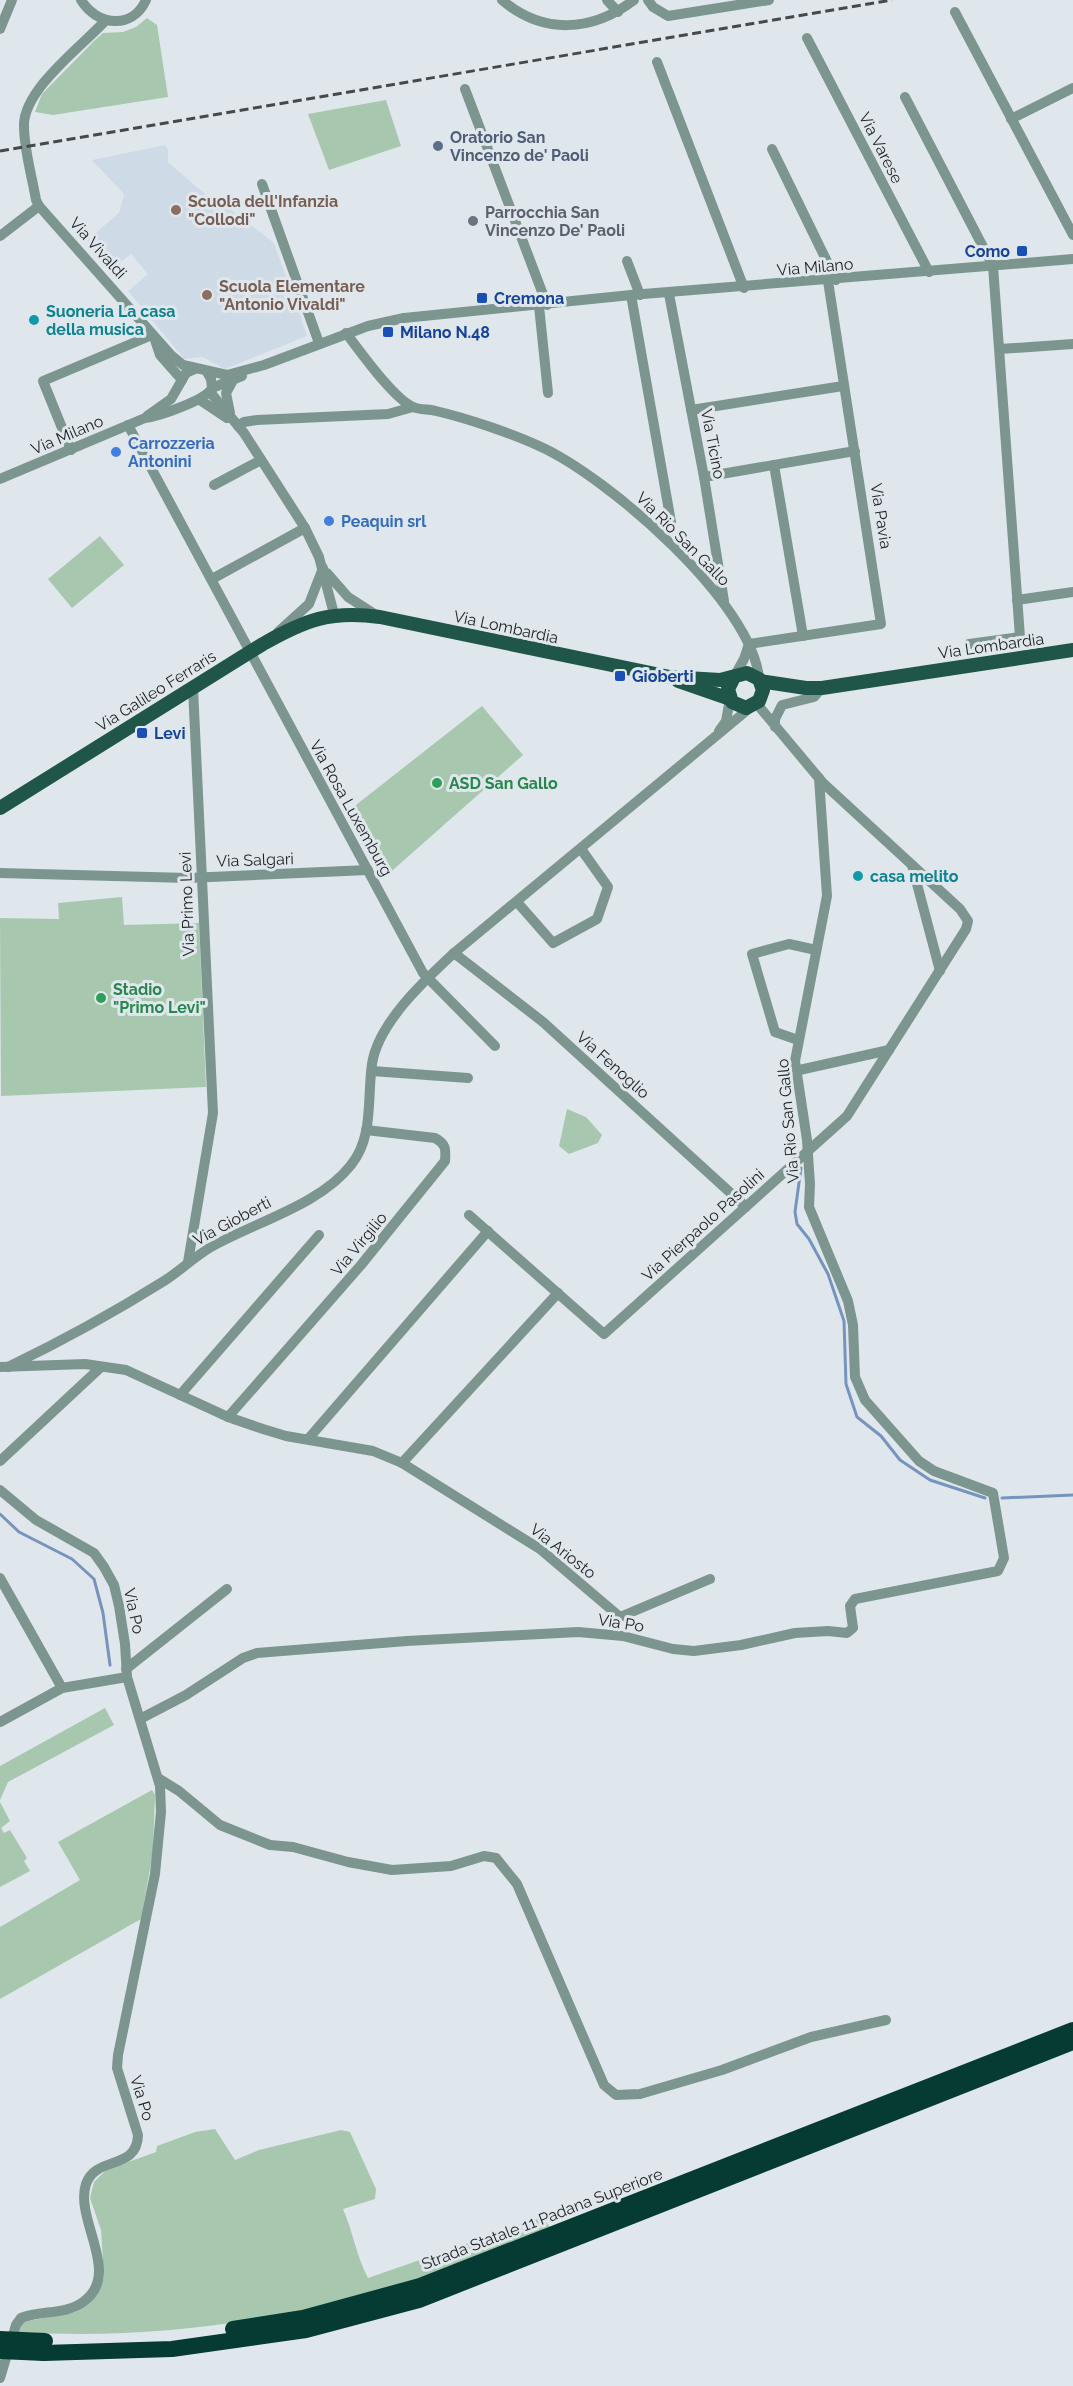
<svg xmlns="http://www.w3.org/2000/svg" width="1073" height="2386" font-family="Raleway,sans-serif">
<rect width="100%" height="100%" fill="#e0e7ec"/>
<polygon fill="#cedbe6" points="165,145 168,150 168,162 220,207 228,207 274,243 287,279 281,286 285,299 295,300 307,336 225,369 202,357 184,359 128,291 148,274 131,254 113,268 87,240 119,213 124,194 92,160"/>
<g fill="#a7c8af">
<polygon points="147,18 157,25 168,97 53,115 35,112 42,94 94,41 103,33 123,32 136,27"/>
<polygon points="386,100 401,146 329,170 308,114"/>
<polygon points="100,536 124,565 72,608 48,579"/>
<polygon points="482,706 523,755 385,877 347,812"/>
<polygon points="122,897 124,925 199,923 206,1087 1,1096 0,918 59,919 58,903"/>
<polygon points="567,1109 586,1117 602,1135 598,1143 569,1154 559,1146"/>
<polygon points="105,1708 114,1725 8,1782 0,1800 0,1766"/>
<polygon points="152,1790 155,1795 153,1852 141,1919 0,1999 0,1927 80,1880 58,1842"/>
<polygon points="0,1802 10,1821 1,1828 4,1833 10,1830 27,1858 24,1861 30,1871 0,1887"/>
<path d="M 215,2129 L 235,2160 L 259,2150 L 341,2130 L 350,2132 L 376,2189 L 375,2199 L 343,2209 C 353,2232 356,2255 368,2278 L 543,2217 L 551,2229 C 497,2249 443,2273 388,2289 C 269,2323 143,2340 19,2332 L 23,2322 L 75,2312 L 91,2302 L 104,2278 L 101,2230 L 90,2198 L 94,2182 L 106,2170 L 156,2152 L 157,2146 L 195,2132 Z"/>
</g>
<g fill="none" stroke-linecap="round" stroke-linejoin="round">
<g stroke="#7694bd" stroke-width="3">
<polyline points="801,1168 795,1212 797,1224 809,1239 828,1274 844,1321 846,1384 857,1417 881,1436 900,1460 930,1480 985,1498"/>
<polyline points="1002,1498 1073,1495"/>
<polyline points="0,1514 19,1532 72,1559 94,1579 103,1613 110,1665"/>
</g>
<g stroke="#7c968f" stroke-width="10">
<path d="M 81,0 C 96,25 132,31 146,0"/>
<path d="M 502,0 C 543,35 592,32 634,0"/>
<polyline points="607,0 618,12"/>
<polyline points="648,0 653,7 668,16 769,0"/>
<polyline points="955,12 1073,235"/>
<path d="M 105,21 C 81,47 23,90 24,126 C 24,150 32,176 36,200 L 39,206 L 171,355 L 183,365 L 227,375 L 264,365 L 368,326 L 404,318 L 631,295 L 1073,259"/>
<polyline points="0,29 12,0"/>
<polyline points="807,38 929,272"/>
<polyline points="657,62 744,288"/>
<polyline points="465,89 547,305"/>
<polyline points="905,97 993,266 1020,637 969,644"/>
<polyline points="1011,119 1073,88"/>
<polyline points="772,149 836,280"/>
<polyline points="262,184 319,343"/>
<polyline points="0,236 39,206"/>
<polyline points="627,261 640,295"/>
<polyline points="669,294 704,477 724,601"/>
<polyline points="631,295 671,522"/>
<polyline points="539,306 548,393"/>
<path d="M 346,333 C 360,351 393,398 413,407 C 420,410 429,409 436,411 C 466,418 511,433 539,446 C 607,476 753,603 759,679"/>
<polyline points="155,340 160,355 182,380"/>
<polyline points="1000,349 1073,344"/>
<polyline points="212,388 242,376"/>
<polyline points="210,392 244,433 305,528 319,557 334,614"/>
<polyline points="200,400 227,418"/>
<polyline points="691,410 843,386"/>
<polyline points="230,413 226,393 232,382"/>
<polyline points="147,416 171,399 186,373 195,369"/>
<polyline points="128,425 423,973 495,1046"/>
<polyline points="238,426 244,422 257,420 388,414 413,407"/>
<polyline points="71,450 43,381 152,335"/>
<polyline points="774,465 803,636"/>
<polyline points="704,477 855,451"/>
<path d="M 0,479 L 145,418 C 159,416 207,400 212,388 L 211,379 L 207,372"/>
<polyline points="214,485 261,460"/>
<polyline points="327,573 348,597 376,615"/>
<polyline points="212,579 305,528"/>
<polyline points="1017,600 1073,592"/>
<polyline points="278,632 309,604 323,568"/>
<polyline points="749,644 881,624 828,281"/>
<polyline points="734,677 744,659 749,644"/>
<polyline points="775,727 775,719 782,705 814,697 822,688"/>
<polyline points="719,731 726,721 730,699"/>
<polyline points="912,865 940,971"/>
<polyline points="0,873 188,878 368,870"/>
<polyline points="517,902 553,943 597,919 608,887 581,849"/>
<polyline points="454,953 543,1022 746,1207"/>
<polyline points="798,1040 775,1032 752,954 789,944 816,950"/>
<polyline points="372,1071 468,1078"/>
<polyline points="795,1071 889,1050"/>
<polyline points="469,1215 604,1334 847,1116 966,929 968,921 960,909 823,783 757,704"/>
<polyline points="188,1262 213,1113 193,688"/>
<polyline points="0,1367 85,1364 126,1370 228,1417 263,1429 286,1436 373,1451 402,1463 540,1549 620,1617 710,1579"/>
<path d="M 8,1367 C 62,1341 113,1313 164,1281 C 180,1271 194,1257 211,1247 C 255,1222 320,1205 351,1165 C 374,1137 367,1097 372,1064 C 378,1023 425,980 454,953 L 751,707"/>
<polyline points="180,1395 319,1235"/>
<path d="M 228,1417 L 361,1265 L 445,1161 C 446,1149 446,1144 435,1138 L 366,1130"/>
<polyline points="309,1438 488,1231"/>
<polyline points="0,1461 101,1367"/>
<polyline points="402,1463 558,1293"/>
<path d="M 0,1490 L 36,1520 L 94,1553 L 104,1567 L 114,1585 L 119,1606 L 125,1644 L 127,1677 L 160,1786 L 161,1812 L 155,1874 L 118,2055 L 117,2068 L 138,2135 C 137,2171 96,2155 86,2184 C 74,2220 123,2274 83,2302 C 65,2315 41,2310 21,2318 L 16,2325 L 0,2378"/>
<polyline points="0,1578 62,1688"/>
<polyline points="126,1669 227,1589"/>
<polyline points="140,1719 186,1695 243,1658 257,1653 407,1641 578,1632 623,1636 673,1649 694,1651 741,1645 795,1633 828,1631 847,1633 853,1628 850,1606 855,1599 998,1571 1004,1558 993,1493 934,1471 919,1461 865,1400 855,1377 853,1325 848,1301 809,1207 810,1184 807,1140 795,1061 827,896 819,778"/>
<polyline points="0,1722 62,1688 127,1677"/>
<polyline points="158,1778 179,1791 220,1825 270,1845 293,1847 348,1862 392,1870 451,1866 484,1856 496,1858 517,1884 604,2085 616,2095 640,2094 722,2070 811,2037 886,2020"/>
</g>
<g stroke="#20554a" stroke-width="14">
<polyline points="678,681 730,699"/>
<polyline points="760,681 806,688 822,688 1073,650"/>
<path d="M 0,808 L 263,644 C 305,620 331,610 380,617 L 670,677 L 720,680 L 747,673 L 759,679 L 763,690 L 759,701 L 746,708 L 732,702 L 728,689 L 734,677"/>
</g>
<g stroke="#053b32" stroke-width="16">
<polyline points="233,2329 303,2318 420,2286 1073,2030"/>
<polyline points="44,2353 172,2349 306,2330 419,2300 1073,2042"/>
</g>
<polyline stroke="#46494b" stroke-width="3" stroke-dasharray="9 4.5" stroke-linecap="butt" points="0,151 892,0"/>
<g stroke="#053b32" stroke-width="16">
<polyline points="0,2339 45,2341"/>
<polyline points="0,2351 44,2353"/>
</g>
</g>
<circle fill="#5c6f8a" stroke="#e0e7ec" stroke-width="2" cx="438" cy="146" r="6"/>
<g fill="#8d6e63" stroke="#e0e7ec" stroke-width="2">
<circle cx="176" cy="210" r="6"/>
<circle cx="207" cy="295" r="6"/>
</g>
<circle fill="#6b7280" stroke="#e0e7ec" stroke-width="2" cx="473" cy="221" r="6"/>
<g fill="#1a4fb4" stroke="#e0e7ec" stroke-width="2">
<rect x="1016" y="245" width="12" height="12" rx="3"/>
<rect x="476" y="292" width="12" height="12" rx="3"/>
<rect x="382" y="326" width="12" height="12" rx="3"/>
<rect x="614" y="670" width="12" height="12" rx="3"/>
<rect x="136" y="727" width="12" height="12" rx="3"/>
</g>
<g fill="#0f9aa8" stroke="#e0e7ec" stroke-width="2">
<circle cx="34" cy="320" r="6"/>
<circle cx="858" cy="876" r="6"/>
</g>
<g fill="#3f7fe0" stroke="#e0e7ec" stroke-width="2">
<circle cx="116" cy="452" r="6"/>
<circle cx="329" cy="521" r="6"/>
</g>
<g fill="#2e9e5b" stroke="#e0e7ec" stroke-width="2">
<circle cx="437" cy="783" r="6"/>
<circle cx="101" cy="998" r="6"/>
</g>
<g text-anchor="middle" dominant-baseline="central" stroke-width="6" stroke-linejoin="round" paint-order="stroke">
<g font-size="16" font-weight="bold" fill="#4e5e75" stroke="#e0e7ec" text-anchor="start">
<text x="450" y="137">Oratorio San<tspan x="450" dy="18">Vincenzo de' Paoli</tspan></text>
</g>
<g font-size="16" fill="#1d1f21" stroke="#e0e7ec">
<text transform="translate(881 148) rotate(63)">Via Varese</text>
<text transform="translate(98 248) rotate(48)">Via Vivaldi</text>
<text transform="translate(815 267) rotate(-5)">Via Milano</text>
<text transform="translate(67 435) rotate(-23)">Via Milano</text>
<text transform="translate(713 444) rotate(79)">Via Ticino</text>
<text transform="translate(881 516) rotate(81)">Via Pavia</text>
<text transform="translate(683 539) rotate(45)">Via Rio San Gallo</text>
<text transform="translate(506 627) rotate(12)">Via Lombardia</text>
<text transform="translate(991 646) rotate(-8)">Via Lombardia</text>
<text transform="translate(156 691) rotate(-32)">Via Galileo Ferraris</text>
<text transform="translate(351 808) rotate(61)">Via Rosa Luxemburg</text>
<text transform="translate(255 860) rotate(-2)">Via Salgari</text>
<text transform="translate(187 904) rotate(-92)">Via Primo Levi</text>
<text transform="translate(613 1065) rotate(42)">Via Fenoglio</text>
<text transform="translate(788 1121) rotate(-95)">Via Rio San Gallo</text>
<text transform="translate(232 1221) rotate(-28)">Via Gioberti</text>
<text transform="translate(703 1225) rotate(-42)">Via Pierpaolo Pasolini</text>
<text transform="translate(359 1244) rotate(-50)">Via Virgilio</text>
<text transform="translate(563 1551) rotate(38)">Via Ariosto</text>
<text transform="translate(134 1611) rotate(78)">Via Po</text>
<text transform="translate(621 1623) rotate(9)">Via Po</text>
<text transform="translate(142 2098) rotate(73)">Via Po</text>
<text transform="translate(542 2219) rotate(-21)">Strada Statale 11 Padana Superiore</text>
</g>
<g font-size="16" font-weight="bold" fill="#785e54" stroke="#e0e7ec" text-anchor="start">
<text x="188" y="201">Scuola dell'Infanzia<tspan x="188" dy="18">"Collodi"</tspan></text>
<text x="219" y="286">Scuola Elementare<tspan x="219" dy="18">"Antonio Vivaldi"</tspan></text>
</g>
<g font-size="16" font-weight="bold" fill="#5b616d" stroke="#e0e7ec" text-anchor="start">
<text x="485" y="212">Parrocchia San<tspan x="485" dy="18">Vincenzo De' Paoli</tspan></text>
</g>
<g font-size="16" font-weight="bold" fill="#164399" stroke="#e0e7ec" text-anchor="start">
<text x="1010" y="251" text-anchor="end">Como</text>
<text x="494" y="298">Cremona</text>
<text x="400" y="332">Milano N.48</text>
<text x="632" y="676">Gioberti</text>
<text x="154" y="733">Levi</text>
</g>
<g font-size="16" font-weight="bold" fill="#0d838f" stroke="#e0e7ec" text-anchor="start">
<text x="46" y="311">Suoneria La casa<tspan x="46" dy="18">della musica</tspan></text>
<text x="870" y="876">casa melito</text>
</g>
<g font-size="16" font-weight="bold" fill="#366cbe" stroke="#e0e7ec" text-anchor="start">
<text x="128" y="443">Carrozzeria<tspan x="128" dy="18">Antonini</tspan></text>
<text x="341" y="521">Peaquin srl</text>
</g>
<g font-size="16" font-weight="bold" fill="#27864d" stroke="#e0e7ec" text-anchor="start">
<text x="449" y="783">ASD San Gallo</text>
<text x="113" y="989">Stadio<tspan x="113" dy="18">"Primo Levi"</tspan></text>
</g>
</g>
</svg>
